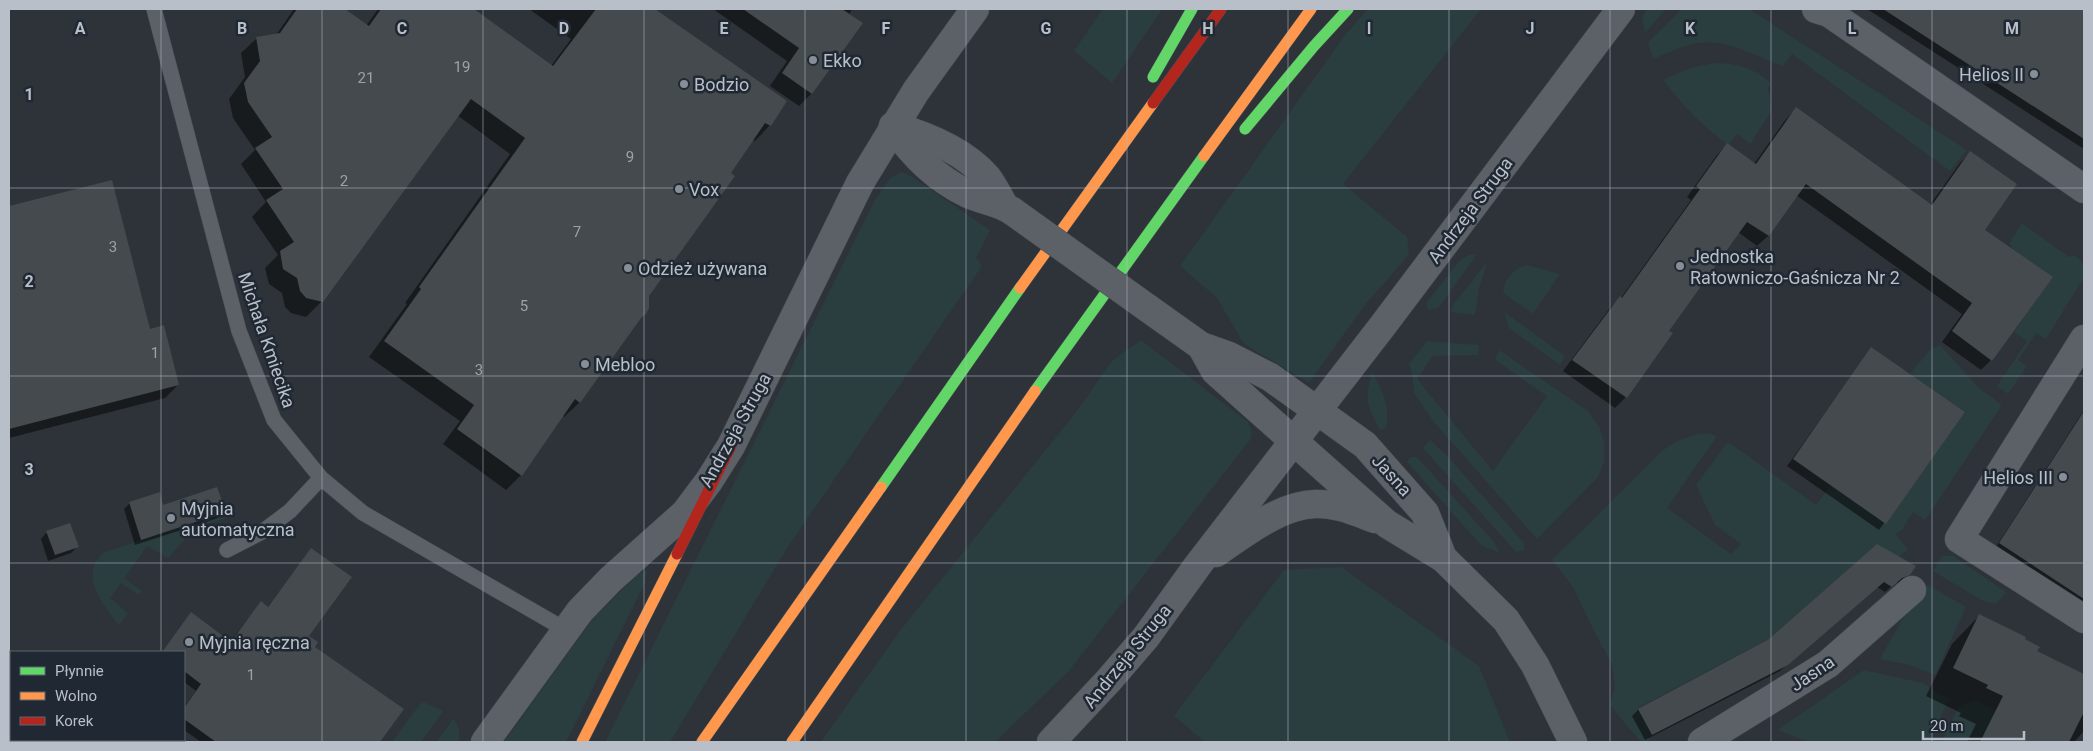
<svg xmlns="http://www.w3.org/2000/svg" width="2093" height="751" font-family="Roboto,sans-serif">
<rect width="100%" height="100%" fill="#2d3339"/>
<g fill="#2a3d3f">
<polygon points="1103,9 1162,9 1112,83 1074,51"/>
<polygon points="1368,9 1481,9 1343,184 1407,237 1409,255 1364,306 1309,383 1244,344 1217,298 1180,266 1346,34"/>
<polygon points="1647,9 1666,9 1645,33 1642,17"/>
<path d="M 1682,9 L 1749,9 L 1967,150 L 1950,171 L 1792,54 L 1783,66 C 1755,56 1724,37 1693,44 C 1680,47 1666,54 1653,59 L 1648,42 Z"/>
<path d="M 1714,63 C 1735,63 1756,68 1771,84 L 1768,88 L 1772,110 L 1750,144 L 1737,134 L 1729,145 C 1702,127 1683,105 1663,80 L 1690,68 Z"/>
<polygon points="901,172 909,175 990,230 976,258 982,266 789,545 670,742 605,742 875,200 890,178"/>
<path d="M 2022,223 L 2069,257 L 2074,255 C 2084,261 2084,267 2084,277 L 2046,339 L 2036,333 L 2018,360 L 2027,366 L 2008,394 L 1997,386 L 2027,341 L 2014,332 L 2052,277 L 2011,248 L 2012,246 L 2009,244 Z"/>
<polygon points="1477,254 1438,308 1428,310 1426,303 1461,259 1469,255"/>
<polygon points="1488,261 1479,288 1475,315 1451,312 1453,305"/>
<path d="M 1527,265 L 1560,274 L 1533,314 L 1503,293 C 1504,279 1513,269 1527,265 Z"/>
<polygon points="1504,312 1565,356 1560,365 1509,328"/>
<polygon points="1141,340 1248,422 1252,431 1250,440 1068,672 995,742 821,742 899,632 1073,416 1113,360"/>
<polygon points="1427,341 1479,345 1478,355 1433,356 1417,379 1493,471 1547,396 1495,360 1499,350 1588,411 1600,428 1604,443 1604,462 1598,477 1537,539 1434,422 1414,393 1412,373 1409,364"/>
<path d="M 1940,345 L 1978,387 L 2002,405 L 1925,520 L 1913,512 L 1902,530 L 1895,534 L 1908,549 L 1878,574 L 1851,567 L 1770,638 L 1638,708 L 1652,735 L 1648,737 L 1651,742 L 1641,742 L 1610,705 L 1615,687 L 1612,664 L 1596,635 L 1573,587 L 1552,560 L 1662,451 C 1677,440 1698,429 1717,436 L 1667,508 L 1731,554 L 1741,544 L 1715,525 L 1696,485 L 1726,444 L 1730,443 L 1816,505 L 1831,485 L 1886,524 L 1965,412 L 1910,374 L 1931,349 Z"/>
<path d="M 1372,372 C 1383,390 1390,407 1386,428 L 1380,430 C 1366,405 1365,400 1372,372 Z"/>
<polygon points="1430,440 1449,458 1524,543 1524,550 1516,552 1423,448"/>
<polygon points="1410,457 1417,457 1493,541 1500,553 1481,545 1407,462"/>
<path d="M 230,509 L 233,513 L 229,517 L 195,528 L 168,558 L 147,546 L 124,578 L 142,591 L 139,595 L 121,583 L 110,598 L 128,613 L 119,625 C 104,605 78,576 103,553 Z"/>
<polygon points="1942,556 1953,556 2006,592 1996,604 1983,601 1933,571"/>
<polygon points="1341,567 1479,666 1510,742 1205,742 1174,716 1284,570"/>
<polygon points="647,570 645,583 566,742 504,742 592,620 639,573"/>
<polygon points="1928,585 1966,607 1935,675 1910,665 1880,659 1902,620 1923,597 1922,589"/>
<polygon points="1864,670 1922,683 1949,699 1929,742 1809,742 1778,730"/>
<polygon points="1975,700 2012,718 2000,739 1983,731 1977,742 1942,742 1958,707"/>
<polygon points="424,702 443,711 421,742 392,742 420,704"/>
<polygon points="454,718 459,729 459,742 436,742"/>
</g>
<g fill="#0007">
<polygon points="294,9 343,9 366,26 378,9 472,9 551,66 571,39 529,9 653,9 785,102 770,125 755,141 752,139 648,296 638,320 580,402 564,417 562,415 521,475 506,490 443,444 460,421 369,357 407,304 405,303 510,154 457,115 322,301 306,317 291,313 285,307 282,293 269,284 265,268 278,255 252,217 266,202 241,164 255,150 233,118 229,99 245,77 241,53 257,38 276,35"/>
<polygon points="713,9 852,9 811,94 799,106 770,86 787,61"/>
<polygon points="1867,9 2084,9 2084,149"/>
<polygon points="1796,109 1930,205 1960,163 1970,153 1983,230 1991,360 1981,370 1942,342 1962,314 1796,195 1768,236 1757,246 1738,232 1668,331 1671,333 1626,397 1615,408 1563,371 1610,308 1621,298 1691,200 1687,197 1717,155 1727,145 1754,164 1786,119"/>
<polygon points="111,181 149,330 178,385 165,398 9,438 9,207"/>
<polygon points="1872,348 1963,412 1879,530 1787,466"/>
<polygon points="2084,410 2084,609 1994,550"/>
<polygon points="130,503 162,506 224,512 218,518 135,545 124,509"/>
<polygon points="47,532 77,547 71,553 48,561 41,539"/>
<polygon points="1878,545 1909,574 1902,581 1894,584 1885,592 1877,587 1780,671 1645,740 1632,716 1638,710 1770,640"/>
<polygon points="311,550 307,636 313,647 402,709 379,742 201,742 184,730 184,707 196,691 184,682 184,652 162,652 191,614 230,642 261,603 267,608"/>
<polygon points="1979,616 2023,640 2035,652 2084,675 2084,731 2074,742 1967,742 1976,724 1959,716 1961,713 1926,696 1952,644"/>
<polygon points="11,722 11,740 96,740 97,742 9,742 9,723"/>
</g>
<g fill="#454a4f">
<polygon points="297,9 345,9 369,26 381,9 474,9 553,66 596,9 655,9 787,101 771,126 765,123 731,173 735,176 649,296 649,308 646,314 641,318 580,403 575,399 522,476 457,429 474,405 384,341 421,289 419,287 525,138 471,99 323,302 306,298 300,291 297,278 283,269 280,251 294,242 266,200 283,189 255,148 272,137 248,102 244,83 260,61 256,37 280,33"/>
<polygon points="743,9 842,9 863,23 812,94 782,73 799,48"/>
<polygon points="1883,9 2084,9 2084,139"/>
<polygon points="1796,107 1932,205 1970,151 2017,184 1985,230 2053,277 1992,361 1952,331 1972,303 1806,184 1769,236 1747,222 1669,331 1673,333 1627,398 1572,360 1620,296 1622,298 1700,189 1696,186 1727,143 1756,164"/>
<polygon points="112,180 150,329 164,325 179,385 9,429 9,206"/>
<polygon points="1871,347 1965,412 1886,524 1793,459"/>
<polygon points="2084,411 2084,599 1999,543"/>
<polygon points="217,487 226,512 141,540 129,502 160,492 163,505"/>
<polygon points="70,523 79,547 55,555 46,531"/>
<polygon points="1877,544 1916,566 1910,575 1902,578 1892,587 1884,582 1788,665 1652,735 1638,709 1769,639"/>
<polygon points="311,548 352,577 309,636 318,642 315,647 404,709 380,742 216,742 184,719 184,708 201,684 184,671 184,652 162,652 191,612 231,642 261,601 268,607"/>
<polygon points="1979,614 2026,637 2025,639 2040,647 2037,651 2084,674 2084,712 2069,742 1980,742 2003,696 1986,688 1988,685 1953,668"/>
</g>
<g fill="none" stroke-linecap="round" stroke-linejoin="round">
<g stroke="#4a4f54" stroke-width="16">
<g id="lane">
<polyline points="154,9 239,331 274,420 321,478 363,513 566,630"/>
<polyline points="227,550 262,532 290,511 321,478"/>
</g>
</g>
<g stroke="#4a4f54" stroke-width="29">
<g id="street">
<polyline points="1816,9 1829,13 2084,189"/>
<path d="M 893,126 C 912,155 937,179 968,194 C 983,201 999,202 1012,211"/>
<path d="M 893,126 C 925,135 964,151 987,177 C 994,186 999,197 1005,207"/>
<polyline points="1149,309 1201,346 1229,356 1270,377 1365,445 1425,513 1443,558"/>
<polyline points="2084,339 1959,539 2084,619"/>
<polyline points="1201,346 1215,371 1253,405 1387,524 1443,558 1506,620 1535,665 1573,742"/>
<path d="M 1216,553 C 1244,534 1280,505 1315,504 C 1336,503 1356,512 1375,519"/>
<polyline points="485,742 580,611 611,579 685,513 709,481 731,446 860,183 916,91 975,9"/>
<polyline points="1051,742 1109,680 1146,637 1198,565 1384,324 1621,9"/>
<polyline points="1702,742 1828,664 1912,590"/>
</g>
</g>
<g stroke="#4a4f56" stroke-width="12">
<g id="fast">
<polyline points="1153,77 1192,9"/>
<polyline points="1245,129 1314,46 1348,9"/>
<polyline points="1035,391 1204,156"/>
<polyline points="881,487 1020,288"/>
</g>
</g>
<g stroke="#4a4f56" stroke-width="12">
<g id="slow">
<polyline points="1204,156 1311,9"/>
<polyline points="1020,288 1153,103"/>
<polyline points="582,742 677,554"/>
<polyline points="702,742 881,487"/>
<polyline points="792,742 1035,391"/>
</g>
</g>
<g stroke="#4a4f56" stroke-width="12">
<g id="jam">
<polyline points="1153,103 1221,9"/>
<polyline points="677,554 731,446"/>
</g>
</g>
<use href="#lane" stroke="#5c6067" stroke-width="15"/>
<use href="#street" stroke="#5c6067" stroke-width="28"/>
<use href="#fast" stroke="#63d668" stroke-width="11"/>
<use href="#slow" stroke="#ff974d" stroke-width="11"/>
<use href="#jam" stroke="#b3261e" stroke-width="11"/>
<g stroke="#4a4f54" stroke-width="29" stroke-linecap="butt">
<polyline id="street-bridge" points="1012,211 1149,309"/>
</g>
<use href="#street-bridge" stroke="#5c6067" stroke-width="28"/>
</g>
<path fill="none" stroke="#b8bfc9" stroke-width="1" stroke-opacity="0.55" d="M 161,9 L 161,652M 322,9 L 322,742M 483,9 L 483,742M 644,9 L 644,742M 805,9 L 805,742M 966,9 L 966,742M 1127,9 L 1127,742M 1288,9 L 1288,742M 1449,9 L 1449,742M 1610,9 L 1610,742M 1771,9 L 1771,742M 1932,9 L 1932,742M 9,188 L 2084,188M 9,376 L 2084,376M 9,563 L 2084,563M 161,740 L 161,742"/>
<g fill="#878e97" stroke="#202933" stroke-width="2">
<circle cx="813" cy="60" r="5"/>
<circle cx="2034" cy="74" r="5"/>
<circle cx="684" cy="84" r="5"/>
<circle cx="679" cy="189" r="5"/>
<circle cx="1680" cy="266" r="5"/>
<circle cx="628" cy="268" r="5"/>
<circle cx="585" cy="364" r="5"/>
<circle cx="2063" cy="477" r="5"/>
<circle cx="171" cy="518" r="5"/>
<circle cx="189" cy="642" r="5"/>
</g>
<g text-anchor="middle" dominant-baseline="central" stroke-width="5" stroke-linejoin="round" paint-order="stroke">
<g font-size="15" fill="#9ba2aa">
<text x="462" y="67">19</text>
<text x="366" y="78">21</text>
<text x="630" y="157">9</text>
<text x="344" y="181">2</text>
<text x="577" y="232">7</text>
<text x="113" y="247">3</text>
<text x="524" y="306">5</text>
<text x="155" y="353">1</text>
<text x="479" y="370">3</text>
<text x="251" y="675">1</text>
</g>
<g font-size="18" fill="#b8bfc9" stroke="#202933" text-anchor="start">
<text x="823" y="60">Ekko</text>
<text x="2024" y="74" text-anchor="end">Helios II</text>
<text x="694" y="84">Bodzio</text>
<text x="689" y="189">Vox</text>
<text x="1690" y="256">Jednostka<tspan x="1690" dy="21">Ratowniczo-Gaśnicza Nr 2</tspan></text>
<text x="638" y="268">Odzież używana</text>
<text x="595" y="364">Mebloo</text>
<text x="2053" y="477" text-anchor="end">Helios III</text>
<text x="181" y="508">Myjnia<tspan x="181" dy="21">automatyczna</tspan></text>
<text x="199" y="642">Myjnia ręczna</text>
</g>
<g font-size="18" fill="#b8bfc9" stroke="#202933">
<text transform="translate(1470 210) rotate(-53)">Andrzeja Struga</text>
<text transform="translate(267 340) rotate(71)">Michała Kmiecika</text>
<text transform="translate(735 430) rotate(-61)">Andrzeja Struga</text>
<text transform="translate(1392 475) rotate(48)">Jasna</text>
<text transform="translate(1127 656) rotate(-51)">Andrzeja Struga</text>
<text transform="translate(1812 673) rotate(-34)">Jasna</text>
</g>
</g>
<g font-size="16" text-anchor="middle" font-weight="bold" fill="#b8bfc9" stroke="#202933" stroke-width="5" stroke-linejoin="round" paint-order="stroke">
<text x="80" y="34">A</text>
<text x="242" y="34">B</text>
<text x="402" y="34">C</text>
<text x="564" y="34">D</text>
<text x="724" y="34">E</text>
<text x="886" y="34">F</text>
<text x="1046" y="34">G</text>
<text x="1208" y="34">H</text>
<text x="1369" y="34">I</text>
<text x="1530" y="34">J</text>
<text x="1690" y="34">K</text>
<text x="1852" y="34">L</text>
<text x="2012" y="34">M</text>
<text x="29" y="100">1</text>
<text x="29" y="287">2</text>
<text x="29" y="475">3</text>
</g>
<rect width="2093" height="751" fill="none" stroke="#b8bfc9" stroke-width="20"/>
<rect x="10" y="651" width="175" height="90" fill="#202933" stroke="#5d656f"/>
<rect x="20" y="667" width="25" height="8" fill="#63d668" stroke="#5d656f"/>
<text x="55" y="676" font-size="15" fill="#b8bfc9">Płynnie</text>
<rect x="20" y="692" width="25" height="8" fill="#ff974d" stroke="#5d656f"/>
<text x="55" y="701" font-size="15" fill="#b8bfc9">Wolno</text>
<rect x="20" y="717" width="25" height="8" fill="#b3261e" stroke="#5d656f"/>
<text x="55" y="726" font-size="15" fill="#b8bfc9">Korek</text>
<path d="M1923 731v8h101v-8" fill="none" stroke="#b8bfc9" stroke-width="2.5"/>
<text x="1930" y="731" font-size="15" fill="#b8bfc9" stroke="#202933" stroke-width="4" paint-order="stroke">20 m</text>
</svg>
